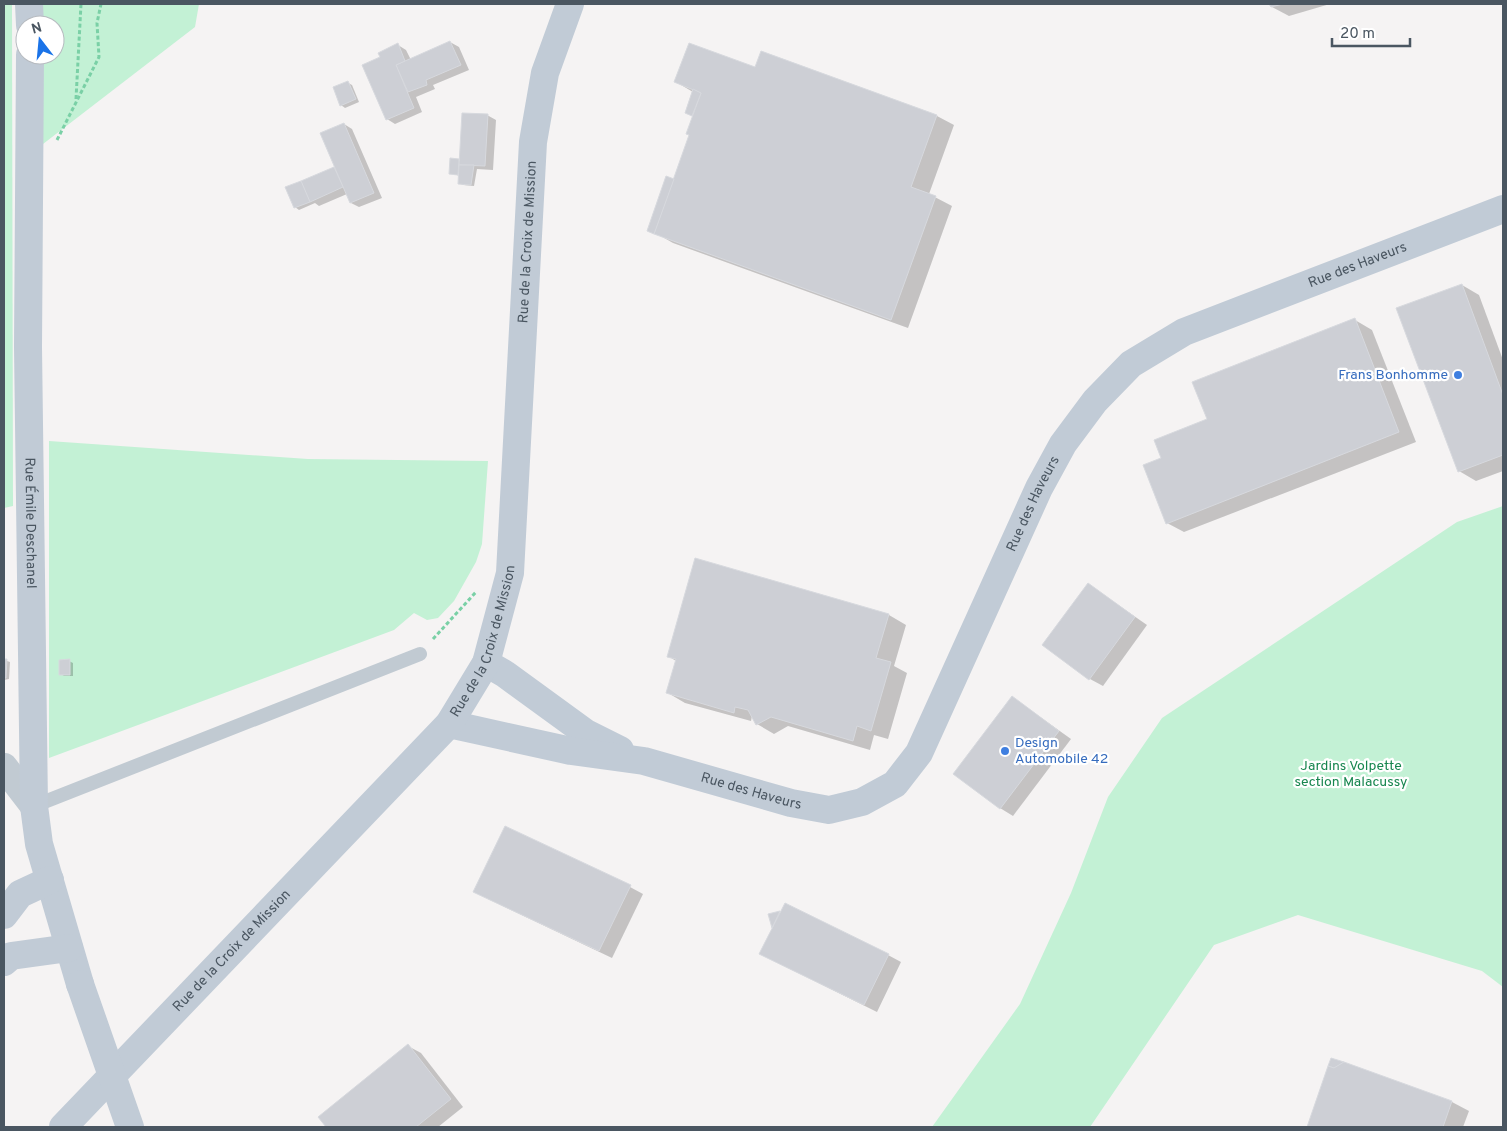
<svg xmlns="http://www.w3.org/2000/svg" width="1507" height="1131" font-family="Overpass,sans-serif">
<rect width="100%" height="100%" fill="#f5f3f3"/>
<g fill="#c3f1d5">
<polygon points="4,4 12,4 13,506 4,508"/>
<polygon points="42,4 199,4 195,27 43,144 43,55 55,55 55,25 42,25"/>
<polygon points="49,441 308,459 488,461 482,544 476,562 454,601 438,618 427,620 414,613 394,630 49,758"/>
<polygon points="1503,506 1503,987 1482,971 1298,915 1214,945 1090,1127 932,1127 1020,1004 1071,893 1108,797 1162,718 1457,522"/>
</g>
<g fill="#0003">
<polygon points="1271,4 1330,4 1289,16 1272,7"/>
<polygon points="450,42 459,47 469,70 433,85 435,89 416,97 422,112 395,124 387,119 382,58 398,45 406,50 411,60"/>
<polygon points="762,53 937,116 954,125 929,194 952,206 908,328 673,243 659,235 674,181 691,135 694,116 686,113 693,92 676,82 756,68"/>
<polygon points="348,83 352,85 359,102 345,108 341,105"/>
<polygon points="487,115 496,120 493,170 477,169 474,186 463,185 459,183 460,176 450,173 451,160 461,161"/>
<polygon points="344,124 352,129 382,198 359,207 351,203 347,194 319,206 315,203 299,210 295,207 301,182 336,167"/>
<polygon points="1462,285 1479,295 1503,360 1503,471 1476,481 1459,471"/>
<polygon points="1355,320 1372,330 1416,442 1184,532 1167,523 1163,459 1209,420"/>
<polygon points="1088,584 1147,625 1103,686 1090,679"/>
<polygon points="889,615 906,625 894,666 907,673 888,739 874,735 870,750 788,726 774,734 757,724 752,716 751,721 685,703 668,693 676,661 668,656"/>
<polygon points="4,660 10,662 9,679 4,680"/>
<polygon points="69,661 73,663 73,676 64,676 61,674"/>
<polygon points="1012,697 1071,739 1013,816 1000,808"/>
<polygon points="630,887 643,894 612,958 488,899"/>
<polygon points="780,913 888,955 901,962 877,1012 774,961 774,928 770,915"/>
<polygon points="408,1046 421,1053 463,1107 438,1127 328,1127 319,1117"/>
<polygon points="1332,1059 1452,1102 1469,1111 1463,1127 1308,1127"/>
</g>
<g fill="#cdcfd5" stroke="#d7d9de">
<polygon points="1269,4 1283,4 1271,7"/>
<polygon points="450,41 461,65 426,80 427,85 408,92 396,65"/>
<polygon points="398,43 405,61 396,65 414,108 386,120 362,65 380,57 378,53"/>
<polygon points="689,43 755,67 761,51 937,115 911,187 936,196 891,320 654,234 689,135 686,134 701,93 674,82"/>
<polygon points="348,81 356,99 340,106 333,87"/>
<polygon points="693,89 701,93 692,116 685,113"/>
<polygon points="462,113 488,114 485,166 459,165"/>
<polygon points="344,123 374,193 350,203 320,133"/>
<polygon points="450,158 459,159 458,175 449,174"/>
<polygon points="459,165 474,165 471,185 458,184"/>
<polygon points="334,167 343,187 310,202 301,181"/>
<polygon points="666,176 674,179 654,234 647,231"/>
<polygon points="301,181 310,202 294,208 285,187"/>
<polygon points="1462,284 1503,395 1503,455 1458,472 1396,308"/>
<polygon points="1355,318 1399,432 1166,524 1143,465 1161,458 1154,440 1207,419 1192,382"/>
<polygon points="695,558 889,614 876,658 891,662 871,731 857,726 853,741 771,717 756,725 748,710 735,707 734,713 666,693 676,659 667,657"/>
<polygon points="1088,583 1135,617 1089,680 1042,645"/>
<polygon points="4,659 7,659 6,678 4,678"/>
<polygon points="70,659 70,675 59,675 59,660"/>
<polygon points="1012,696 1059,731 1000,809 953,774"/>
<polygon points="505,826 631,885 599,951 473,892"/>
<polygon points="785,903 889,954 864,1005 759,954"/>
<polygon points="780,911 772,928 768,914"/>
<polygon points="408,1044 451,1099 416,1127 326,1127 318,1117"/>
<polygon points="1331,1058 1344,1062 1334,1068 1328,1066"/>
<polygon points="1344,1062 1452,1101 1443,1127 1307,1127 1328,1066 1334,1068"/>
</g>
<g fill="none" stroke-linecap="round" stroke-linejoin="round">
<g stroke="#7ad0a6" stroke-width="3" stroke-dasharray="4 2.5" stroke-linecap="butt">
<polyline points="76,99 81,4"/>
<polyline points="57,140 99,57 97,23 101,4"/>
<polyline points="433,639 476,592"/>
</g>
<polyline stroke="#c1cad2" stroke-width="14" points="34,806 420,654"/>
<polyline stroke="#c1cad2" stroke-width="28" points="4,767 34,806"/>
<g stroke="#c1cbd6" stroke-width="28">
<polyline points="29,4 30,25"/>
<path id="s1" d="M 30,55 L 28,347 L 34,806 L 39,844 L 80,984"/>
<polyline points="486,663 505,674 586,733 620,750"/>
<path id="s2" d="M 449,724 L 571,751 L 644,761 L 791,803 L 829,810 L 862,802 L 895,784 L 919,753 L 1039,488 L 1063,444 L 1095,401 L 1131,364 L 1184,332 L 1503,209"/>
<polyline points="4,915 20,894 50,880"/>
<polyline points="4,962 11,956 69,948"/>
<path id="s3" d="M 63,1127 L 449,724 L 486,663 L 510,573 L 533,142 L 545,73 L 570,4"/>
</g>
<polyline stroke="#c1cbd6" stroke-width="28" points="80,984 130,1127"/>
</g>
<g fill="#3f7fe0" stroke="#fff" stroke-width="2">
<circle cx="1458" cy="375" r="5"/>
<circle cx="1005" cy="751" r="5"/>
</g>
<g text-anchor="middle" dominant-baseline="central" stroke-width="4.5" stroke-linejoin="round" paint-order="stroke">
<g font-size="14" fill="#4a5661" stroke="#fff">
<text stroke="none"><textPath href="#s3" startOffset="1054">Rue de la Croix de Mission</textPath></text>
<text stroke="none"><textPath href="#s2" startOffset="1195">Rue des Haveurs</textPath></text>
<text stroke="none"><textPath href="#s2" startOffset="775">Rue des Haveurs</textPath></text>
<text stroke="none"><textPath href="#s1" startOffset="468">Rue Émile Deschanel</textPath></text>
<text stroke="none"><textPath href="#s3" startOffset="649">Rue de la Croix de Mission</textPath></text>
<text stroke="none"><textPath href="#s2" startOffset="310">Rue des Haveurs</textPath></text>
<text stroke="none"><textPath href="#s3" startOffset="244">Rue de la Croix de Mission</textPath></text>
</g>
<g font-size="14" fill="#366cbe" stroke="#fff" text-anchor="end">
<text x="1448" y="375">Frans Bonhomme</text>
<text x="1015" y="743" text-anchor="start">Design<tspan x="1015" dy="16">Automobile 42</tspan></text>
</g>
<g font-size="14" fill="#17864f" stroke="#fff">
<text x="1351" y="766">Jardins Volpette<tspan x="1351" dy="16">section Malacussy</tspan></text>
</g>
</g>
<rect width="1507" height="1131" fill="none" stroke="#4a5661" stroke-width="10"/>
<g transform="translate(40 40) rotate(344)"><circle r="24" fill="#ffffff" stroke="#b7bbc0"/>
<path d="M0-4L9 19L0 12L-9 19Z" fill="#1a73e8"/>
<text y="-8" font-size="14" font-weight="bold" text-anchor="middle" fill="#4a5661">N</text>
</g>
<path d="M1332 38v8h78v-8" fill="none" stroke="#4a5661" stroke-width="2.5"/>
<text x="1340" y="38" font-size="15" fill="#4a5661" stroke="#ffffff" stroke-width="4" paint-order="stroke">20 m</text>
</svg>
